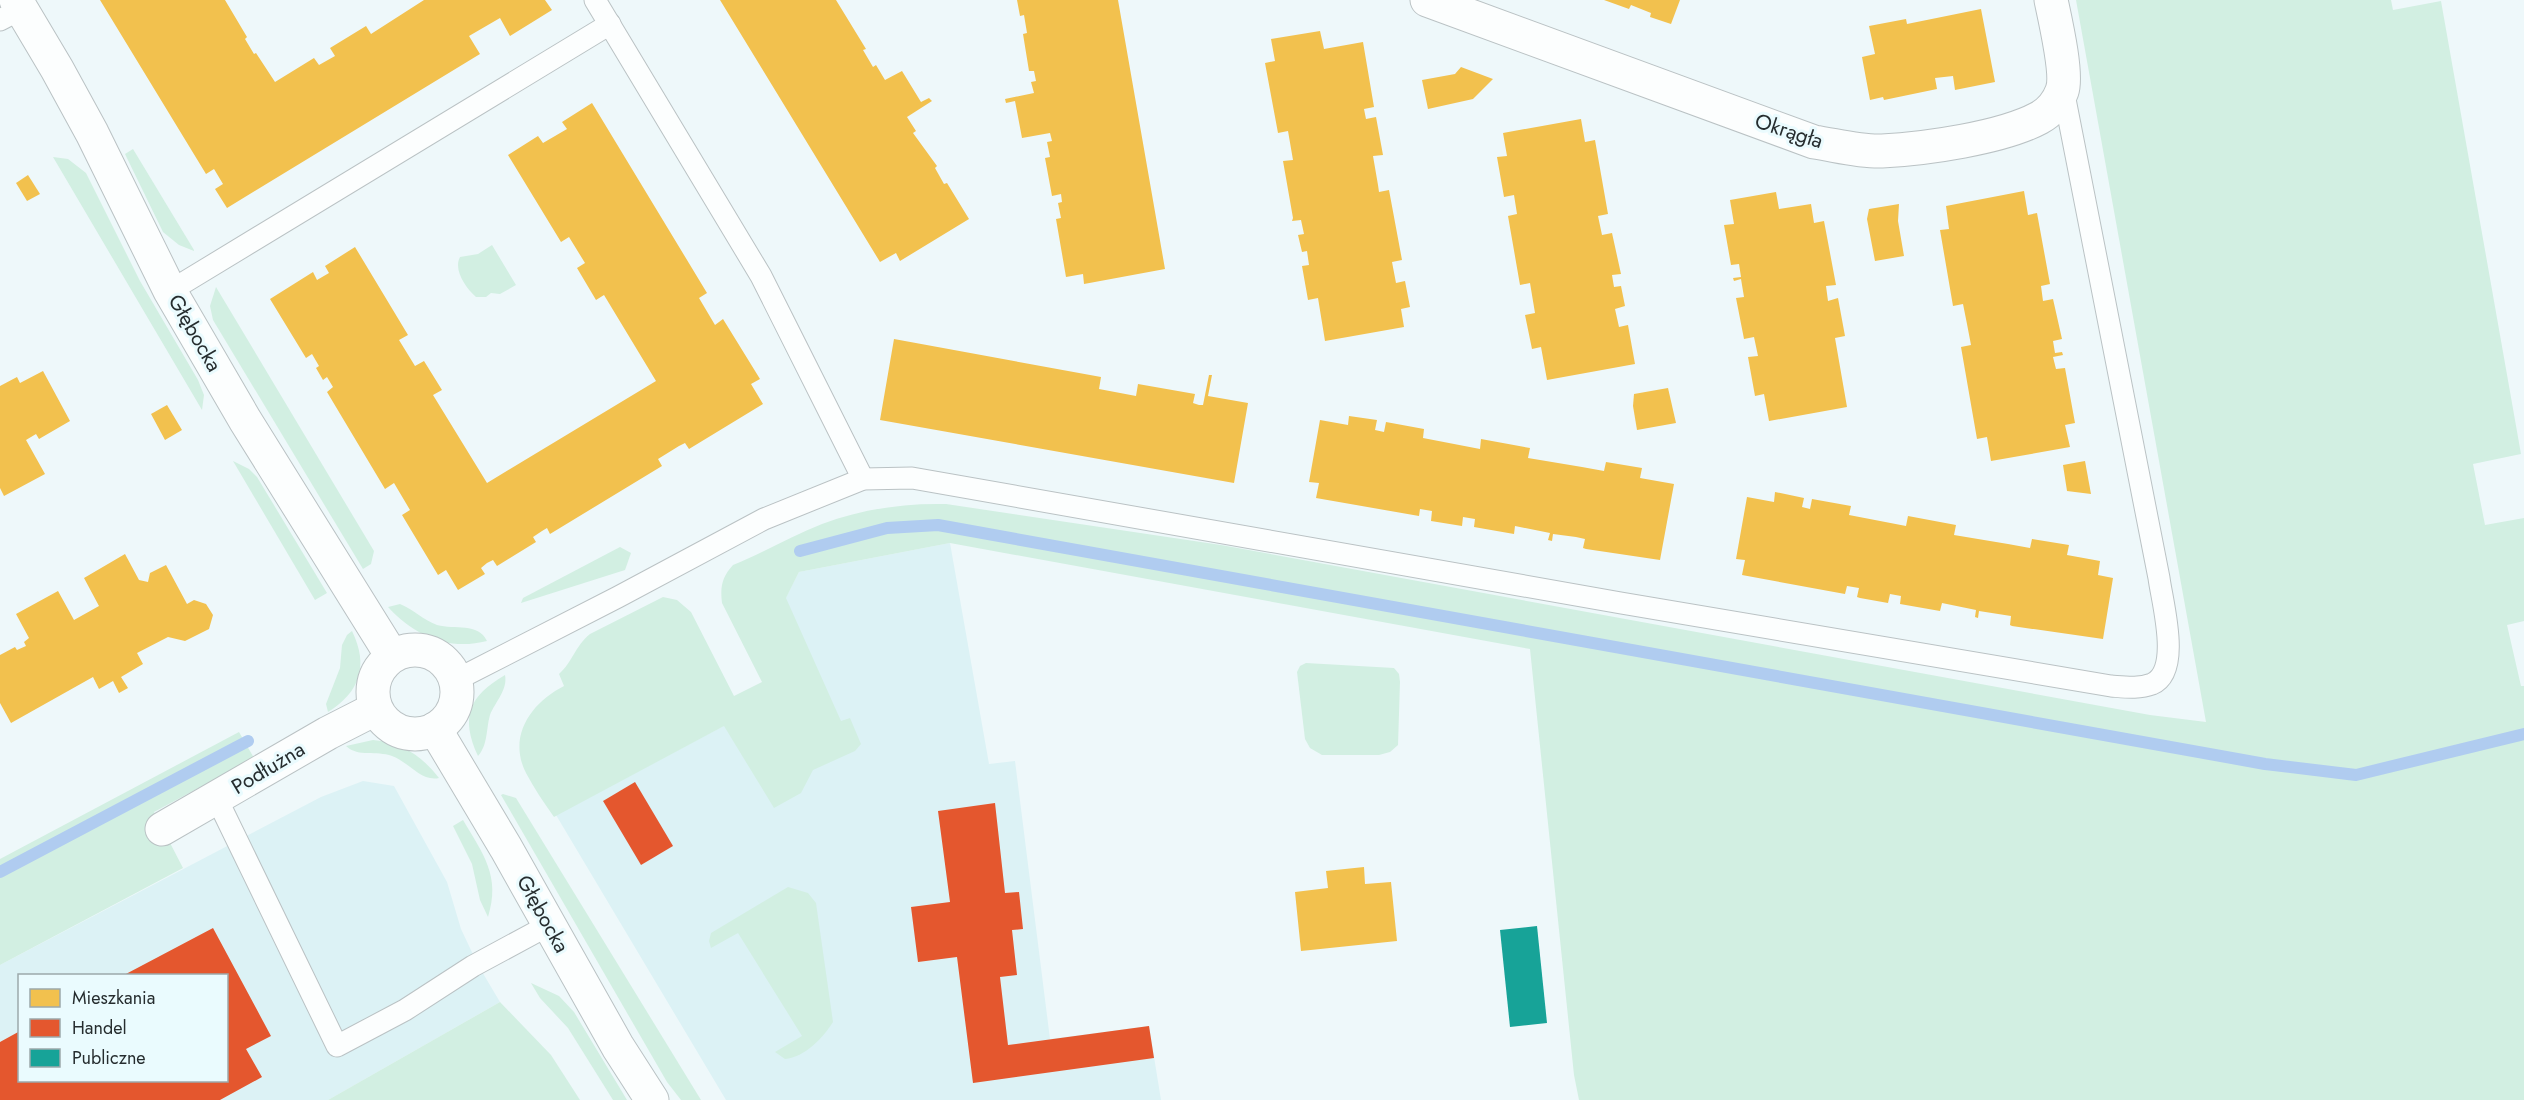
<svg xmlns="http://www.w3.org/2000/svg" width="2524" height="1100" font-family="Jost,sans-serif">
<rect width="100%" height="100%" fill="#eef8fa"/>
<g fill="#dcf2f5" fill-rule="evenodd">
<polygon points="950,543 989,764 1015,761 1050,1039 1149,1026 1161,1100 726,1100 556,815 793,689 772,625 799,572"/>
<path d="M 363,781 L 394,786 L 447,882 L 461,929 L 478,965 L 500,1002 L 328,1100 L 0,1100 L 0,965 L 321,797 ZM 20,976 L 226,976 L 226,1080 L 20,1080 Z"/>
</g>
<g fill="#d2efe2">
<path d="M 2076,0 L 2391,0 L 2393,10 L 2441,1 L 2521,454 L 2473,464 L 2485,525 L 2524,518 L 2524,621 L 2507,625 L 2521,686 L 2524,686 L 2524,1100 L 1579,1100 L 1574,1075 L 1530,649 L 950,543 L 799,572 L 786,598 L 841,721 L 850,718 L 861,744 L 855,751 L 813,770 L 801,793 L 774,808 L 724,726 L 554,817 C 544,803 534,788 526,773 C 507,736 532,702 564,686 L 559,674 C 572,663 575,646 590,634 L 663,597 L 677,600 L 691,612 L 734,696 L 762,682 L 722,603 C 720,587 722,577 733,565 C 763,553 791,536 822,524 C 862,509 904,503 946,504 L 1221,545 L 2150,715 L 2206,722 Z"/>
<polygon points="133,149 194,250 194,251 179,245 163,232 125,154"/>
<polygon points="53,157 68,159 86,173 140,281 198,380 204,395 202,410"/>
<path d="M 492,245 L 516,285 L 500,294 L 491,293 L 486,297 L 476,297 C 466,288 453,270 460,257 L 478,254 Z"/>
<polygon points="216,287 374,551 371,564 363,569 213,320 210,306"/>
<polygon points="233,461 249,469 257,477 327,593 315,600"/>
<polygon points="620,547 631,553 625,570 521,603 523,598"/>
<path d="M 400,604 C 413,609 423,620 437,625 C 455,630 478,622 487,641 C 448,651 415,636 388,607 Z"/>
<path d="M 352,631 C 369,666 360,692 328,712 L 326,704 L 340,668 L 342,645 L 347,635 Z"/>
<polygon points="1306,663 1394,668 1399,674 1400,682 1398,745 1390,752 1379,755 1322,755 1310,748 1305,739 1297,672 1300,666"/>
<path d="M 505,675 C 508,690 495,702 490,715 C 486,729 488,745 478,756 C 460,717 469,696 505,675 Z"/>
<polygon points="239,732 254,758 154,812 183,868 0,965 0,859"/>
<path d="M 373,740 C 401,742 422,756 439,778 C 421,782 409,762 392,756 C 376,750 359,758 346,746 Z"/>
<polygon points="503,794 516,798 701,1100 681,1100 667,1082 501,795"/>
<path d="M 463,820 C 483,854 501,876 488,917 L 480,900 L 472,864 L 453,826 Z"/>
<path d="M 788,887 L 808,893 L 816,903 L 833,1022 C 823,1038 805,1057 785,1059 L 775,1052 L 802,1036 L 738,933 L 711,948 L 709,941 L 711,933 Z"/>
<polygon points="531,983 559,996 574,1012 627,1100 613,1100 568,1028 540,998"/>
<polygon points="500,1002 551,1055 580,1100 328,1100"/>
</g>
<g fill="#f2c14e">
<polygon points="100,0 225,0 247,37 245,39 254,54 256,53 275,82 314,58 319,65 335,56 330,48 366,26 371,34 424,0 545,0 552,10 510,36 500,18 469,36 480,54 227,208 215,189 223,184 214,169 206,174"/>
<polygon points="720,0 836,0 866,49 863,50 873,67 876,65 885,80 902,71 921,102 929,98 932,101 907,117 916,131 913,133 937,166 935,168 944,184 947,183 969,219 900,261 896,253 880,262"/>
<polygon points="1017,0 1118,0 1165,269 1084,284 1083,274 1066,277 1056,219 1061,218 1058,203 1062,202 1061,194 1052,196 1045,158 1050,157 1047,142 1052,141 1050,133 1022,138 1015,101 1006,103 1005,99 1034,93 1031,82 1036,81 1034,71 1029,71 1023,34 1027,33 1024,15 1020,16"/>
<polygon points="1604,0 1680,0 1671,24 1650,17 1651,13 1631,5 1629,9"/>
<polygon points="1981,9 1995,82 1955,90 1953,76 1935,78 1937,89 1884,100 1883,97 1870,100 1862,57 1875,54 1869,26 1906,19 1907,24"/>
<polygon points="1320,31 1324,49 1363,42 1374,107 1364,109 1366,119 1376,117 1383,155 1373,156 1378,185 1379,192 1389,190 1402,260 1392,262 1396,283 1405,281 1410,307 1401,309 1404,327 1325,341 1318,298 1308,300 1302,266 1309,265 1307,251 1302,252 1298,235 1304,234 1301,220 1292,221 1293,218 1283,161 1293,160 1288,131 1278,133 1265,63 1275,61 1271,39"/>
<polygon points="1461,67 1493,79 1473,99 1428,109 1422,80 1455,74"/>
<polygon points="592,103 707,293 699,298 715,325 723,319 760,379 751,384 763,404 689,449 685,443 679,446 658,459 662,466 550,534 547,528 542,531 533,537 536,542 497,566 493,560 487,563 481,568 485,574 458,590 446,570 438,575 402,515 410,510 394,483 385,489 327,392 333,387 327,377 323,380 316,368 319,366 312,354 306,358 270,299 313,272 317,280 329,273 325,266 355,247 408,335 399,340 415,366 424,361 442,390 433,395 487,483 656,381 604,295 596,300 577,268 585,263 569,237 561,242 508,155 538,136 543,143 567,129 562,122"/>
<polygon points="1581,119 1585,142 1595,140 1608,214 1598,216 1602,235 1612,233 1621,274 1612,275 1614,287 1621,286 1625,306 1615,309 1619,327 1628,325 1635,364 1547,380 1541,347 1532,349 1525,315 1535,313 1530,283 1520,285 1508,216 1517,214 1514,195 1504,197 1497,157 1507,156 1503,133"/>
<polygon points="28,175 40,194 27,201 16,183"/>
<polygon points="2024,191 2028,215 2037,213 2050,284 2041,286 2043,301 2053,299 2062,339 2053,341 2055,353 2062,352 2063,355 2053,357 2056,369 2065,368 2075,423 2065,425 2070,447 1991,461 1987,437 1977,439 1961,347 1971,345 1967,324 1963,304 1953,306 1940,230 1949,229 1946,206"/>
<polygon points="1776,192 1779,209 1811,204 1814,223 1824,221 1836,285 1826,286 1828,301 1838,298 1845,336 1835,338 1847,407 1769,421 1764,394 1755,396 1748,357 1758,356 1754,337 1744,339 1736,298 1744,297 1741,279 1734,281 1733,278 1741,277 1739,264 1731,265 1724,225 1734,224 1730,200"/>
<polygon points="1899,204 1898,221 1904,256 1875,261 1867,219 1869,209"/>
<polygon points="894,339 1101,377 1099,389 1136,396 1138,384 1195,394 1193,403 1199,405 1203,405 1209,375 1212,375 1208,396 1248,403 1234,483 880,420"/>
<polygon points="43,371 70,421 39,439 36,434 26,440 45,474 4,496 0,488 0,386 17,377 20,383"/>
<polygon points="1668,388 1676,423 1637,430 1633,406 1634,394"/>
<polygon points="167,405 182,430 165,440 151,414"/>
<polygon points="1349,416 1377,420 1375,430 1384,432 1386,422 1424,429 1423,438 1480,449 1481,439 1530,448 1528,458 1582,467 1604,471 1606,462 1642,468 1640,478 1674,484 1660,560 1586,549 1583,548 1585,539 1576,537 1553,534 1552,541 1548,540 1550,533 1515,526 1514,534 1474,527 1475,519 1463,517 1462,526 1431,521 1432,511 1420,509 1419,516 1316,498 1319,483 1309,482 1320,420 1348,425"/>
<polygon points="2085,461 2091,494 2067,491 2063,465"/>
<polygon points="1775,492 1804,498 1802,507 1810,509 1812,499 1851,506 1849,515 1906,526 1908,516 1956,525 1954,535 2008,544 2030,548 2032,539 2069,545 2067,555 2100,561 2098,575 2113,578 2103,639 2012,626 2010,625 2011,616 1979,611 1978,618 1975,617 1976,610 1942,603 1940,611 1900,604 1901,596 1890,594 1888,603 1860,598 1857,597 1859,588 1847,586 1845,594 1742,575 1745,560 1736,559 1747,497 1774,502"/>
<polygon points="125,554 139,580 148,582 150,573 166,565 187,604 194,600 206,604 213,615 209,629 185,641 168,637 137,653 143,664 121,677 128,688 119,693 113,681 99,689 93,677 11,723 0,703 0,655 15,647 17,650 26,646 24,642 29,638 16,614 58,591 74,620 99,606 84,578"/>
<polygon points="1364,867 1365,884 1391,882 1397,941 1301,951 1295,892 1328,888 1326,871"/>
</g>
<g fill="#e4572e">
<polygon points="635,782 673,846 641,865 603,801"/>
<polygon points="995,803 1005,893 1019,892 1023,929 1012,930 1017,975 1000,977 1008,1045 1149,1026 1154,1058 973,1083 957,957 918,962 911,907 950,902 938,811"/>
<polygon points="213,928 271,1036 246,1049 262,1077 220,1100 0,1100 0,1042 20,1031 20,1080 226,1080 226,975 124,975"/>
</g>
<polygon fill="#17a398" points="1537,926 1547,1023 1510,1027 1500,930"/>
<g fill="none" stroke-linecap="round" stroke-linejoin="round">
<g stroke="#b0ccf0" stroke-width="12">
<polyline points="800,551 887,528 938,525 2265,764 2356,775 2524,734"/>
<polyline points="0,872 248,741"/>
</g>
<g stroke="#bac2c4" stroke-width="23">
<g id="service">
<polyline points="595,0 761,276 863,479"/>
<polyline points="0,20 21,9"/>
<polyline points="170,291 610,24"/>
<path d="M 456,680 L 618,597 L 764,519 L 863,479 L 912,478 L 1621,603 L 2111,686 C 2125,687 2139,689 2152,684 C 2182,671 2162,602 2159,578 L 2063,89"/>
<polyline points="217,799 337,1046 405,1010 473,966 549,925"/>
</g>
</g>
<g stroke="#bac2c4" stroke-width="35">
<g id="minor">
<path d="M 1427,0 L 1814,142 C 1835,145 1860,152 1882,151 C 1924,149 2002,138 2039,118 C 2050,112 2058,102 2062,91 C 2068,75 2055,19 2051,0"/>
<polyline points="162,829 328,733 375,709"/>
</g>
</g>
<g stroke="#bac2c4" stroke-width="35">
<g id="tertiary">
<polyline points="16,0 57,69 92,133 170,291 245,420 392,656"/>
<circle cx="415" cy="692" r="42"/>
<polyline points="435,729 506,848 618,1047 652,1100"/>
</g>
</g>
<use href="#service" stroke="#fcfefe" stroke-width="21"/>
<use href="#minor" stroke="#fcfefe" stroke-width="33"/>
<use href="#tertiary" stroke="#fcfefe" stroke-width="33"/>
</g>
<g text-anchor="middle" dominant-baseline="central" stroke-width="6" stroke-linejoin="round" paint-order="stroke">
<g font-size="21" fill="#262d2f" stroke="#eafbfe">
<text transform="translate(1789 131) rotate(18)">Okrągła</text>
<text transform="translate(195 333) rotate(60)">Głębocka</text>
<text transform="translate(268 768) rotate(-31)">Podłużna</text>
<text transform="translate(543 914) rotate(61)">Głębocka</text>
</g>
</g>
<rect x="18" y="974" width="210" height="108" fill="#eafbfe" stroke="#9ca9ab" stroke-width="1.5"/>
<rect x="30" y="989" width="30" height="18" fill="#f2c14e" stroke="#9ca9ab" stroke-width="1.5"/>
<text x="72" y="1004" font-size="18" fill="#262d2f">Mieszkania</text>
<rect x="30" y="1019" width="30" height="18" fill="#e4572e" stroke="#9ca9ab" stroke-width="1.5"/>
<text x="72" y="1034" font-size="18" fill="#262d2f">Handel</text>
<rect x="30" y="1049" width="30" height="18" fill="#17a398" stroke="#9ca9ab" stroke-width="1.5"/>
<text x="72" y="1064" font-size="18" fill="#262d2f">Publiczne</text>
</svg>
